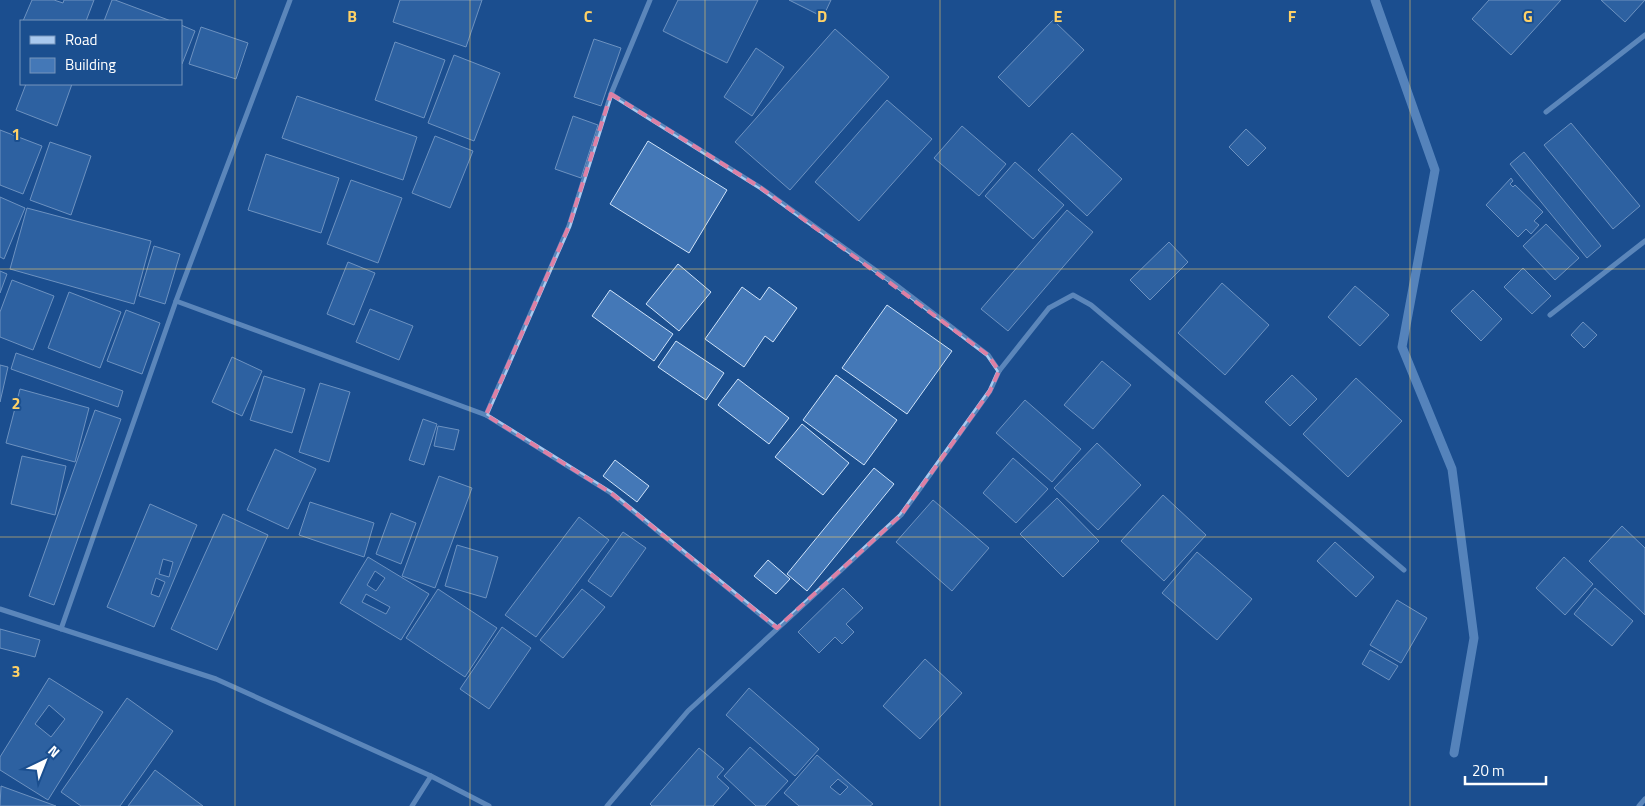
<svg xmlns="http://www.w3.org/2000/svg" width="1645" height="806" font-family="'Titillium Web',sans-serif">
<rect width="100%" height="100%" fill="#1b4f8f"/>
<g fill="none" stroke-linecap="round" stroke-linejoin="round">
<polyline stroke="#9cc4f0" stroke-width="9" points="1375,0 1435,170 1402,347 1452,469 1474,638 1454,753"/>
</g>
<g fill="#4478b7" stroke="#cfe3fa" fill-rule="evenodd">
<polygon points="32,0 54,0 63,3 64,0 94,0 86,21 23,21"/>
<polygon points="112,0 115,0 171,21 104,21"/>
<polygon points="400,0 482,0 466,47 393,22"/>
<polygon points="678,0 758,0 727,63 663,31"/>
<polygon points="789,0 831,0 823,17"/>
<polygon points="1489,0 1561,0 1511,55 1472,19"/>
<polygon points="1601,0 1645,0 1625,22"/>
<polygon points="1053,20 1084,50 1029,107 998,77"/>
<polygon points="181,25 195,31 182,64 181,64"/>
<polygon points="201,27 248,43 236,79 189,64"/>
<polygon points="835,29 889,77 790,190 735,142"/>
<polygon points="594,39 621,48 601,106 574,97"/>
<polygon points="395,42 445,60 424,118 375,100"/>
<polygon points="756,48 784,67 752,116 724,97"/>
<polygon points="454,55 500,73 474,141 428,123"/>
<polygon points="26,84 72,84 57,126 16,110"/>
<polygon points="297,96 417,137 403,180 282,138"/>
<polygon points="887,100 932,139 859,221 815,182"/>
<polygon points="573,116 598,125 581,178 555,169"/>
<polygon points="1571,123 1640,206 1613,229 1544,145"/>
<polygon points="962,126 1006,164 979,196 934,158"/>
<polygon points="1246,129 1266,148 1248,166 1229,147"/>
<polygon points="0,130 42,146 23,194 0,185"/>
<polygon points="1072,133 1122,179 1087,216 1038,170"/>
<polygon points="435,136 473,151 450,208 412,193"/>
<polygon points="648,141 727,190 689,253 610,204"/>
<polygon points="50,142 91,156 71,215 30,200"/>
<polygon points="1524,152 1601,246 1587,258 1510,164"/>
<polygon points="266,154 339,178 321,233 248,210"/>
<polygon points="1015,162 1064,205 1033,239 985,196"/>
<polygon points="1511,178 1513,181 1510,184 1513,187 1515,185 1543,212 1534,221 1539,225 1531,234 1526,229 1518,237 1486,205"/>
<polygon points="351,180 402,198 378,263 327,244"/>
<polygon points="0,197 25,208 4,259 0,257"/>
<polygon points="27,208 151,241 134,304 10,269"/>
<polygon points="1067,210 1093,232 1008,331 981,309"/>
<polygon points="1546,224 1579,258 1555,280 1523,246"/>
<polygon points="1169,242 1188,262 1150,300 1130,280"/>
<polygon points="154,246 180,254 165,304 139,296"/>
<polygon points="348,262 375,273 354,325 327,314"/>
<polygon points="678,264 711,292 679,331 646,304"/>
<polygon points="1523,268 1551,296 1532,314 1504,287"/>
<polygon points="0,271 7,274 0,293"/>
<polygon points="12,280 54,296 33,350 0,337 0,312"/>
<polygon points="1222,283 1269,325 1225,375 1178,333"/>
<polygon points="1355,286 1389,315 1360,346 1328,317"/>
<polygon points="742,287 760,300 769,287 797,308 773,342 765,336 744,367 705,339"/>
<polygon points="610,290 673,334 654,361 592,316"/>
<polygon points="1473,290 1502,319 1481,341 1451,311"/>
<polygon points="69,292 121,312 100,368 48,348"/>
<polygon points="887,305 952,351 907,414 842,368"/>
<polygon points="370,309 413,326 399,360 356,342"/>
<polygon points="126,310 160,323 142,374 107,361"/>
<polygon points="1583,322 1597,335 1584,348 1571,335"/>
<polygon points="676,341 724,373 706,400 658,367"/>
<polygon points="16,353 123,391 118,407 11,369"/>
<polygon points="232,357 262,371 242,416 212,402"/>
<polygon points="1102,361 1131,385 1093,429 1064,405"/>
<polygon points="0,365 8,367 0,402"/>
<polygon points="836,375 897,420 864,465 803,420"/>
<polygon points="1292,375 1317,399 1290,426 1265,402"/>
<polygon points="264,376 305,389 292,433 250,420"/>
<polygon points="1356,378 1402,421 1348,477 1303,434"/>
<polygon points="738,379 789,418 769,444 718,405"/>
<polygon points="320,383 350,392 329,462 299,452"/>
<polygon points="20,389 89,408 75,462 6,443"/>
<polygon points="1025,400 1081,449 1052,482 996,433"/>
<polygon points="95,410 121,419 54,605 29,596"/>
<polygon points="423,419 437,424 424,465 409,460"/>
<polygon points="802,424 849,463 823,495 775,457"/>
<polygon points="438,426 459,430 454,450 434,446"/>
<polygon points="1097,443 1141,485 1098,530 1054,488"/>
<polygon points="275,449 316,469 288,529 247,510"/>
<polygon points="22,456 66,466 55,515 11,504"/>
<polygon points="1013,458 1048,489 1016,523 983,493"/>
<polygon points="615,460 649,486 637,502 603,476"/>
<polygon points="874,468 894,484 807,591 787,574"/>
<polygon points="439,476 472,488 435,588 402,576"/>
<polygon points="1163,495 1206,535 1164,581 1121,541"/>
<polygon points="1057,498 1099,541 1063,577 1020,534"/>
<polygon points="933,500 989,548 952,591 896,542"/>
<polygon points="310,502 374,523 364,557 299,535"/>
<path d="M 150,504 L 197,525 L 154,627 L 107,607 ZM 163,559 L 173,562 L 169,577 L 159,574 ZM 156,578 L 165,582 L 159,597 L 151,594 Z"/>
<polygon points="391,513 416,523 401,564 376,554"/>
<polygon points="223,514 268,535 217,650 171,629"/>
<polygon points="579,517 609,540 536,637 505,615"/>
<polygon points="1622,526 1645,548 1645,615 1589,561"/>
<polygon points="623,532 646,548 611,597 588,581"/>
<polygon points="1335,542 1374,577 1356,597 1317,561"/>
<polygon points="457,545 498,557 486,598 445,586"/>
<polygon points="1197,552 1252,599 1217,640 1162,593"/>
<path d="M 368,557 L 429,594 L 401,640 L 340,603 ZM 375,571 L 385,578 L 376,591 L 367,585 ZM 366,594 L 390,607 L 386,614 L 362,602 Z"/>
<polygon points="1564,557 1593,584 1565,615 1536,588"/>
<polygon points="768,560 790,579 776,594 754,576"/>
<polygon points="843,588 863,608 846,624 854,632 842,644 835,637 819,653 798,632"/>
<polygon points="1595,588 1633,621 1612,646 1574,614"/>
<polygon points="438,589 497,628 465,677 406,638"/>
<polygon points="582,589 605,607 563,658 540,640"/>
<polygon points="1397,600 1427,618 1401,663 1370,645"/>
<polygon points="502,627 531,648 489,709 460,689"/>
<polygon points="0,629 40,640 35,657 0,648"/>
<polygon points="1370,650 1398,666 1389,680 1362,664"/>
<polygon points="925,659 962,693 920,739 883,706"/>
<path d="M 49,678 L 103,712 L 48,800 L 0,770 L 0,757 ZM 49,705 L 65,719 L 51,737 L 35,724 Z"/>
<polygon points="749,688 819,749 795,776 726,715"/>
<polygon points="127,698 173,731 120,806 81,806 61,792"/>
<polygon points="750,747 788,781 765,806 756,806 724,776"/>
<polygon points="699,748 724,769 717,777 729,788 713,806 652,806 650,804"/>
<path d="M 817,755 L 873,804 L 870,806 L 799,806 L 784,793 ZM 838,779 L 848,787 L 840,795 L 830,787 Z"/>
<polygon points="155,770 203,806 128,806"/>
<polygon points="1,786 56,806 0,806"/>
</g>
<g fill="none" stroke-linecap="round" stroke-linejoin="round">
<g stroke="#a9c9ee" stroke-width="5">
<polyline points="611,94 761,188 896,285 988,355 999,371"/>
<polyline points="1546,112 1645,35"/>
<polyline points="176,301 486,415 611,493 777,628"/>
<polyline points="1550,315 1645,241"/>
<polyline points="486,415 569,226 611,94 650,0"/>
<polyline points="0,609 216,679 431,776 489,806"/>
<polyline points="61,629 176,301 290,0"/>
<polyline points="412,806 431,776"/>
<polyline points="607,806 688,711 901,515 990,391 999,371 1049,308 1073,295 1091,305 1404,570"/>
<polyline points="1639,806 1645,799"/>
</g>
</g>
<path d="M0 0H1645V806H0ZM 611,94 L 761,188 L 988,355 L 999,371 L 990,391 L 901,515 L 777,628 L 611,493 L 486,415 L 569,226 Z" fill="#1b4f8f" fill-opacity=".55" fill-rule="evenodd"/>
<path fill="none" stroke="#dd80a5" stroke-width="4" stroke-dasharray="10 6" stroke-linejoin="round" d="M 611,94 L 761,188 L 988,355 L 999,371 L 990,391 L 901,515 L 777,628 L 611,493 L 486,415 L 569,226 Z"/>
<path fill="none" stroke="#ffd166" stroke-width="1" stroke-opacity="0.55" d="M 235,0 L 235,806M 470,0 L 470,806M 705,0 L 705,806M 940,0 L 940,806M 1175,0 L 1175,806M 1410,0 L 1410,806M 0,269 L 1645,269M 0,537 L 1645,537"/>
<g font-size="16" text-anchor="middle" font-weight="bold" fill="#ffd166" stroke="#1b4f8f" stroke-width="4" stroke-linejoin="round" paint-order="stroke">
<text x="352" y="22">B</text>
<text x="588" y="22">C</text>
<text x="822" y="22">D</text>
<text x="1058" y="22">E</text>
<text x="1292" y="22">F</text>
<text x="1528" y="22">G</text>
<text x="16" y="140">1</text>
<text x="16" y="409">2</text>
<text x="16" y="677">3</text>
</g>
<rect x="20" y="20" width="162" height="65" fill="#1b4f8f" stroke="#7695bc"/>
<rect x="30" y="36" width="25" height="8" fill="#a9c9ee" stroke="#7695bc"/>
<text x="65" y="45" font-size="15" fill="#ffffff">Road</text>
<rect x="30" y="58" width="25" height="15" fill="#4478b7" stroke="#7695bc"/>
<text x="65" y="70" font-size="15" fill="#ffffff">Building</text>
<g transform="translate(45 761) rotate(43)" stroke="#1b4f8f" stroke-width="4" paint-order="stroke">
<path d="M0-4L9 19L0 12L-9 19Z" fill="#ffffff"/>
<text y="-8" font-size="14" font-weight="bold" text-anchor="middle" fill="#ffffff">N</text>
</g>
<path d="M1465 776v8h81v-8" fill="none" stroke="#ffffff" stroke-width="2.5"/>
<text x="1472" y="776" font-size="15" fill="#ffffff" stroke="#1b4f8f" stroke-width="4" paint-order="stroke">20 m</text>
</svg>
